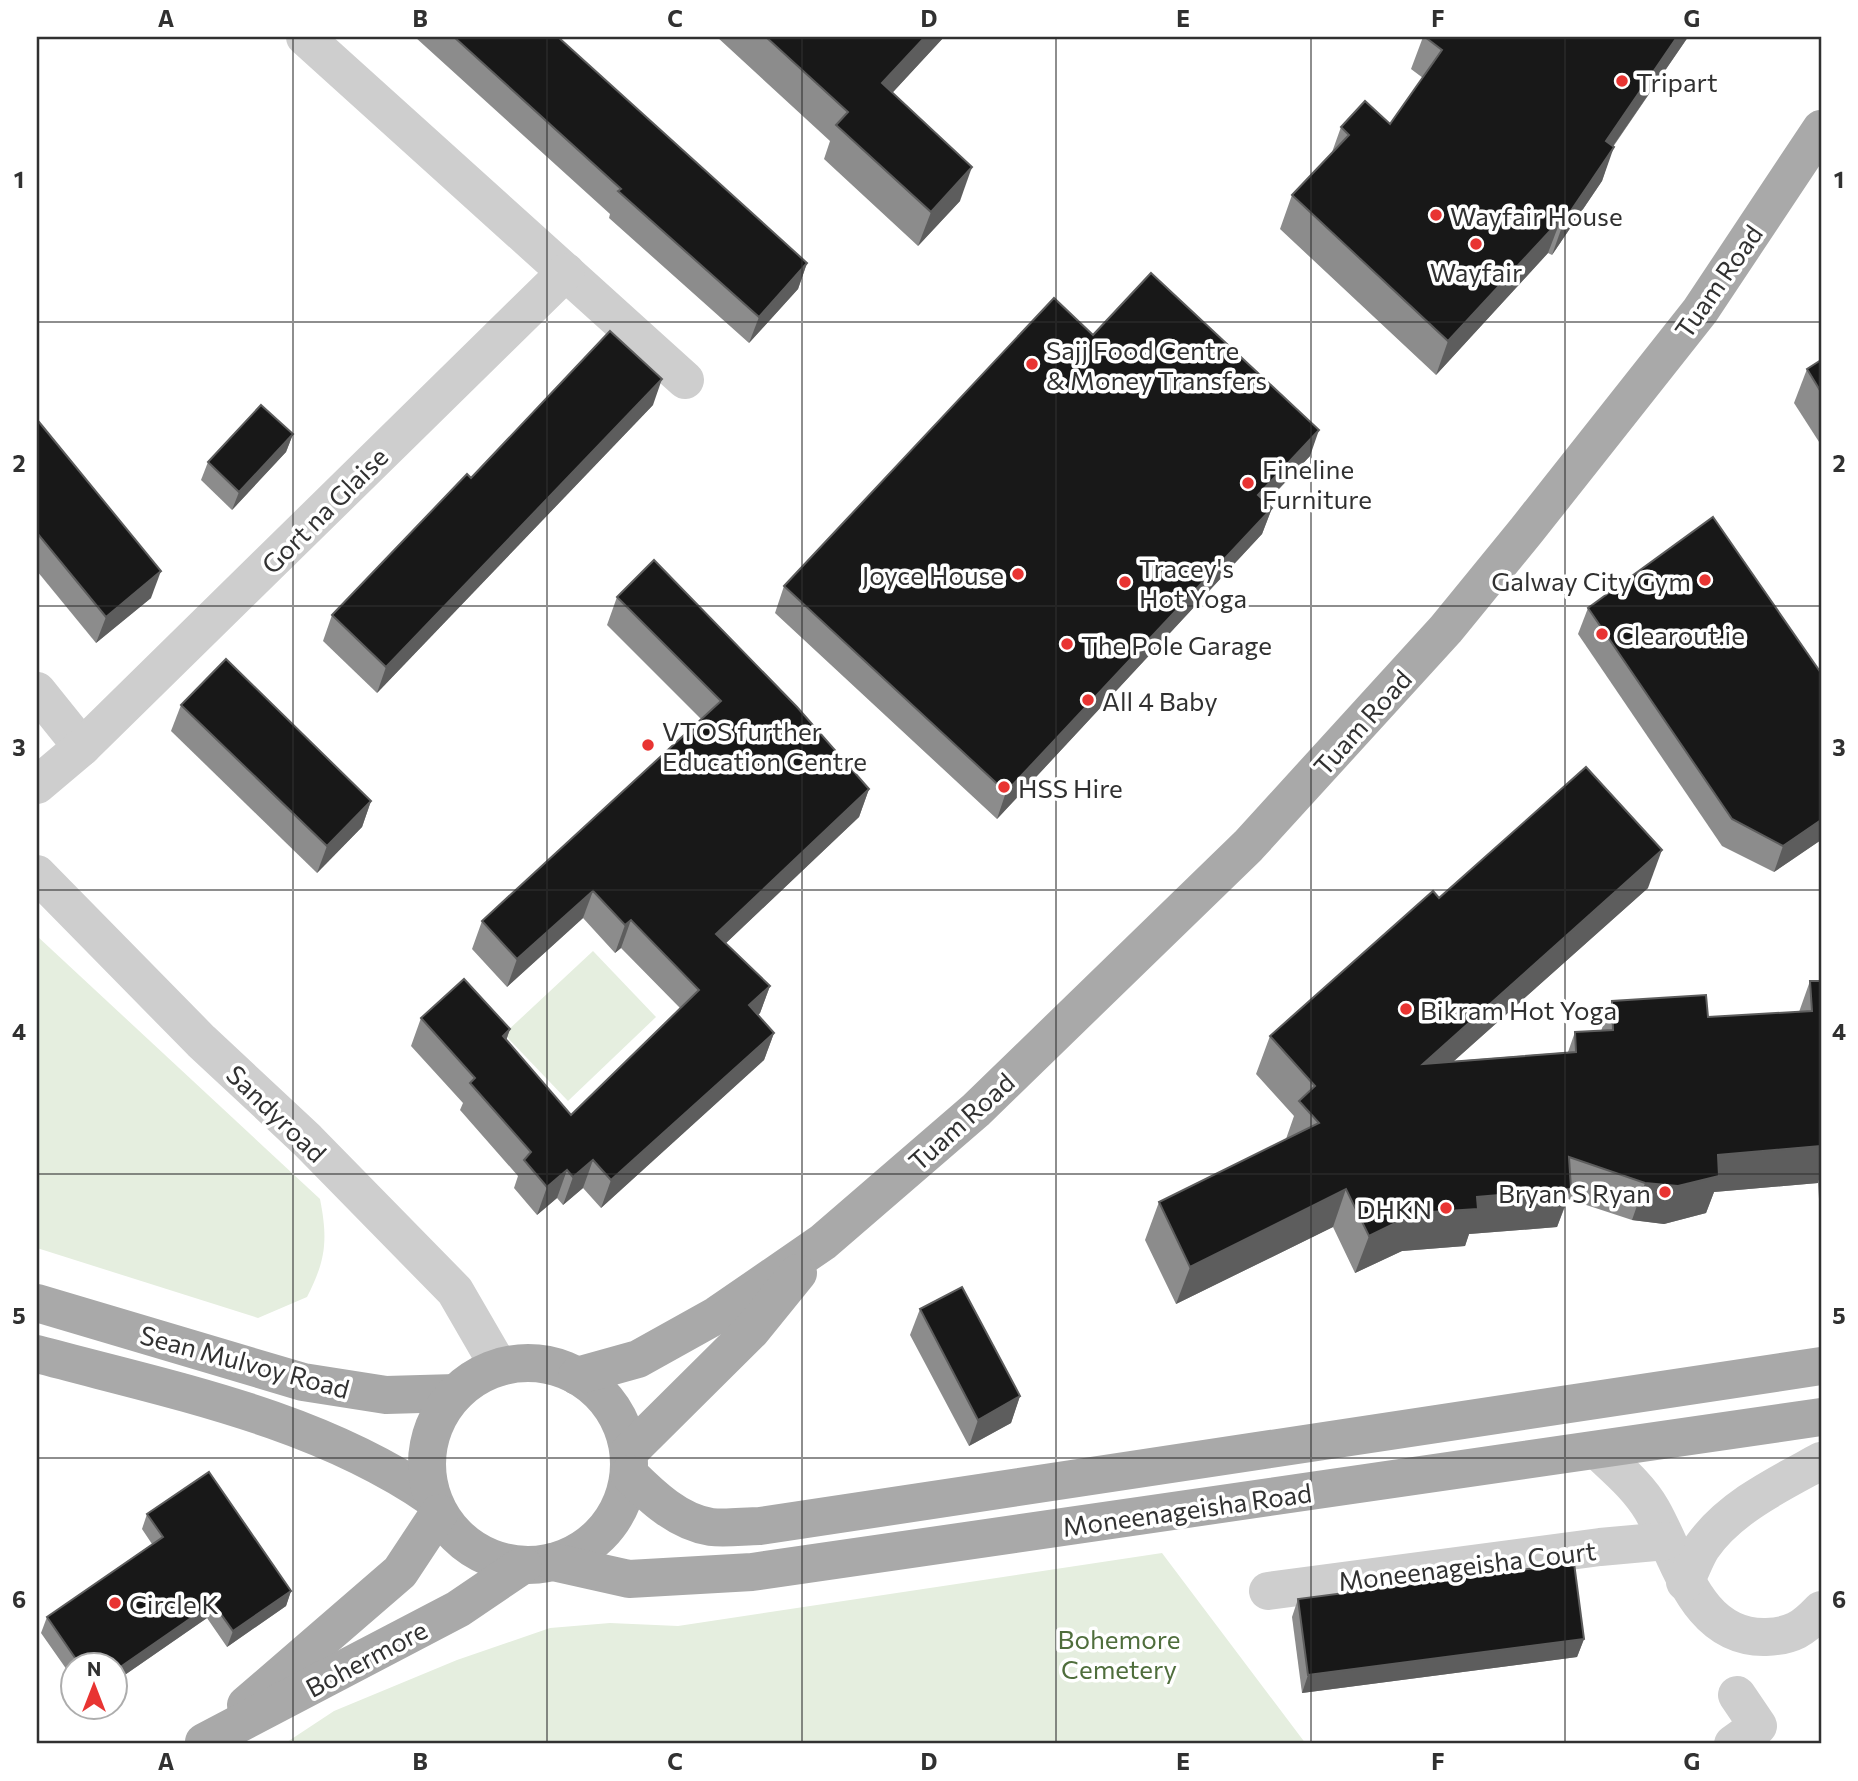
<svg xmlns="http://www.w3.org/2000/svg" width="1858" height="1781" font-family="Commissioner,sans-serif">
<rect width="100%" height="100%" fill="#fff"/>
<g fill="#e5eedf">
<path d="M 37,936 L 320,1199 C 328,1240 326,1260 307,1297 L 258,1318 L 37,1248 Z"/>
<polygon points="593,951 656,1017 568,1101 504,1034"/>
<polygon points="1162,1553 1306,1744 284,1744 334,1711 457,1660 550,1628 610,1623 678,1626"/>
</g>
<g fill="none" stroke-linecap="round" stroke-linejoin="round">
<g stroke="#cecece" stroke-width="38">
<polyline points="305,37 685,380"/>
<polyline points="37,691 82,747"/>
<polyline points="37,785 82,747 566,272"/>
<polyline points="37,874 201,1041 307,1140 455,1291 499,1367"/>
<path d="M 1597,1450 C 1616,1468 1639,1487 1652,1510 C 1680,1559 1696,1639 1766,1637 C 1792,1636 1803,1629 1821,1610"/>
<path d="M 1685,1582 C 1691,1571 1695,1558 1702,1547 C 1730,1507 1779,1484 1821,1461"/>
<polyline points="1268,1591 1600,1547 1666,1541"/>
<polyline points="1733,1744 1758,1726 1737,1695"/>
</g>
<g stroke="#a9a9a9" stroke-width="38">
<polyline points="37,1303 303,1382 386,1395 456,1393"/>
<path d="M 37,1354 C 171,1390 316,1418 432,1498"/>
<circle cx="528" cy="1464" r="101"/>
<polyline points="577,1376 638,1359 717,1315 823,1242 976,1110 1248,846 1446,629 1526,531 1700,311 1821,129"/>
<polyline points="629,1452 751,1331 798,1273"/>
<path d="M 629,1474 C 651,1496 678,1522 711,1527 C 726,1529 745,1526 760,1526 L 1821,1366"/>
<polyline points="553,1562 629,1579 752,1572 1821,1417"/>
<polyline points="246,1705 400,1572 439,1513"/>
<polyline points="204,1742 458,1609 523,1565"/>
</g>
</g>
<g fill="#8c8c8c">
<polygon points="415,37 558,37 807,263 798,289 749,343 609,218 610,214"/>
<polygon points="717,37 944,37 892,93 960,201 918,246 824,159 830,141"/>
<polygon points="1423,37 1688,37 1613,147 1602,181 1552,255 1548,253 1436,375 1280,229 1292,195 1331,155 1341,127 1390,124 1423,78 1411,69"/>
<polygon points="1093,335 1310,456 1266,503 1272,508 1262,534 997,819 775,613 784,586"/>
<polygon points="1821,360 1821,445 1794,403 1807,369"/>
<polygon points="653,405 377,693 323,641 332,615 471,478"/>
<polygon points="37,424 151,598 96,643 37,571"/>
<polygon points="293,434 286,452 232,510 201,480 208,462"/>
<polygon points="617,597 869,789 859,817 726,943 770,986 760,1013 758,1015 774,1033 764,1060 601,1208 583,1188 563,1205 557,1198 537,1215 514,1188 518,1176 460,1110 463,1103 411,1046 421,1018 510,1029 506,1041 571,1115 680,1008 621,948 615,953 583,918 507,987 472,949 482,921 701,719 607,625"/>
<polygon points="1588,608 1821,840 1774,872 1722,846 1578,634"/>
<polygon points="181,705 371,801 362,827 317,873 171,731"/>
<polygon points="1648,888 1454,1061 1568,1052 1575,1032 1601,1031 1612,1001 1708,1017 1799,1012 1810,981 1821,981 1821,1200 1819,1199 1818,1183 1714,1192 1706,1213 1664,1224 1632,1220 1568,1199 1557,1227 1469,1234 1465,1246 1402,1251 1355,1273 1333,1227 1176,1304 1145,1240 1159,1202 1286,1139 1294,1116 1256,1074 1270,1036 1439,898"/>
<polygon points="920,1309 1020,1396 1011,1423 969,1446 910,1335"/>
<polygon points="147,1514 291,1591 286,1606 227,1647 207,1618 116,1681 116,1665 74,1665 74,1680 41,1633 47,1617 152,1544 142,1529"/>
<polygon points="1298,1599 1584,1639 1577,1657 1302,1693 1292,1617"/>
</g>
<g fill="#5d5d5d">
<polygon points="925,37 944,37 870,117 882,83"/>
<polygon points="1677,37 1688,37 1593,175 1606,141"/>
<polygon points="1614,147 1602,181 1552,255 1564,221"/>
<polygon points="972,167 960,201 918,246 931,212"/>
<polygon points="1561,219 1548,253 1436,375 1448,341"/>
<polygon points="807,263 798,289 749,343 759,317"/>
<polygon points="662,379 653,405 377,693 386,667"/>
<polygon points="1319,430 1310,456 1248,521 1258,495"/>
<polygon points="293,434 286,452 232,510 239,492"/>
<polygon points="1272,508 1262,534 997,819 1006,792"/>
<polygon points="161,571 151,598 96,643 106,617"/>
<polygon points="869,789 859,817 706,962 716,934"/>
<polygon points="371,801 362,827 317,873 327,846"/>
<polygon points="1821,820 1821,840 1774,872 1783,846"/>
<polygon points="1662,850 1648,888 1409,1101 1423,1064"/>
<polygon points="593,891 583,918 507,987 517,959"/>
<polygon points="631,920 621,948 615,953 625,925"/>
<polygon points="770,986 760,1013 739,1033 749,1005"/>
<polygon points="510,1029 500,1057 503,1036"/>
<polygon points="774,1033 764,1060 601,1208 611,1180"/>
<polygon points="1821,1146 1821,1173 1818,1183 1714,1192 1706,1213 1664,1224 1632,1220 1645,1183 1718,1155"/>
<polygon points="593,1160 583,1188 563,1205 573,1177"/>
<polygon points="567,1170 557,1198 537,1215 547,1187"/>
<polygon points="1346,1189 1333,1227 1176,1304 1190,1267"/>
<polygon points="1571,1189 1557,1227 1469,1234 1465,1246 1402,1251 1355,1273 1369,1236 1416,1213 1477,1197"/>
<polygon points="1020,1396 1011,1423 969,1446 978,1420"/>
<polygon points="291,1591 286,1606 227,1647 233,1631"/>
<polygon points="213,1603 207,1618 116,1681 116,1670"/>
<polygon points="1584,1639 1577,1657 1302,1693 1308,1675"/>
</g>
<g fill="#181818" stroke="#5d5d5d" stroke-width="2">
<polygon points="454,37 558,37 807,263 759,317 618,191 621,189"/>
<polygon points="766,37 925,37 882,83 972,167 931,212 836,125 848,112"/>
<polygon points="1425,37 1677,37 1606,141 1614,147 1564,221 1561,219 1448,341 1292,195 1349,135 1341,127 1365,101 1390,124 1442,50"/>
<polygon points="1151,273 1319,430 1258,495 1272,508 1006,792 784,586 1054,298 1093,335"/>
<polygon points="610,331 662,379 386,667 332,615 467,474 471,478"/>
<polygon points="1821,360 1821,392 1807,369"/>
<polygon points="261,405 293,434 239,492 208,462"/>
<polygon points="39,422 161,571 106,617 37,533 37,424"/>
<polygon points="1713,517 1821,673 1821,820 1783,846 1732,819 1588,608"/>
<polygon points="654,560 797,707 869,789 716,934 770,986 749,1005 774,1033 611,1180 593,1160 573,1177 567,1170 547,1187 524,1160 531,1152 470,1083 475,1078 421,1018 464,979 510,1029 503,1036 571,1115 699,990 631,920 625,925 593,891 517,959 482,921 721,701 617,597"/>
<polygon points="226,659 371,801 327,846 181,705"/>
<polygon points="1586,767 1662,850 1423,1064 1576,1052 1575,1032 1613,1030 1612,1001 1706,995 1708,1017 1812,1011 1810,981 1821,981 1821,1146 1718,1155 1719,1176 1678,1186 1645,1183 1569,1157 1571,1189 1477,1197 1478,1209 1416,1213 1369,1236 1346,1189 1190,1267 1159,1202 1319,1123 1299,1101 1315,1086 1270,1036 1433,891 1439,898"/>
<polygon points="962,1287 1020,1396 978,1420 920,1309"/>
<polygon points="209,1472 291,1591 233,1631 213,1603 116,1670 116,1665 80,1665 47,1617 163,1537 147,1514"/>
<polygon points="1574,1563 1584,1639 1308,1675 1298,1599"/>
</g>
<path fill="none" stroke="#313131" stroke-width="2" stroke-opacity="0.55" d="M 293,37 L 293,1744M 547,37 L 547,1744M 802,37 L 802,1744M 1056,37 L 1056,1744M 1311,37 L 1311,1744M 1565,37 L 1565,1744M 37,322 L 1821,322M 37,606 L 1821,606M 37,890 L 1821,890M 37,1174 L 1821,1174M 37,1458 L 1821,1458"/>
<g fill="#e83432" stroke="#fff" stroke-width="2.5">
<circle cx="1622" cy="81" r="7"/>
<circle cx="1436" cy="215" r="7"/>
<circle cx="1476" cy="244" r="7"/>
<circle cx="1032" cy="364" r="7"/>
<circle cx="1248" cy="483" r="7"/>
<circle cx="1018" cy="574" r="7"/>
<circle cx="1705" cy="580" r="7"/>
<circle cx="1125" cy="582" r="7"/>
<circle cx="1602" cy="634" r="7"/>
<circle cx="1067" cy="644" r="7"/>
<circle cx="1088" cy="700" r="7"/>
<circle cx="648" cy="745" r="7"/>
<circle cx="1004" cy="787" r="7"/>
<circle cx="1406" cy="1009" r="7"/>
<circle cx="1665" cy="1192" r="7"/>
<circle cx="1446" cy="1208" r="7"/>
<circle cx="115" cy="1603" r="7"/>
</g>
<g text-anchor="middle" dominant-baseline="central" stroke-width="7" stroke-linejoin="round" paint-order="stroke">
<g font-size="26" fill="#313131" stroke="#fff" text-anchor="start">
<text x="1636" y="81">Tripart</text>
<text x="1450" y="215">Wayfair House</text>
<text x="1476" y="271" text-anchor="middle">Wayfair</text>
<text x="1046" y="349">Sajj Food Centre<tspan x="1046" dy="30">&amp; Money Transfers</tspan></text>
<text x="1262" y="468">Fineline<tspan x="1262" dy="30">Furniture</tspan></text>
<text x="1139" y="567">Tracey's<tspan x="1139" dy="30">Hot Yoga</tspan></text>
<text x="1004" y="574" text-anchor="end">Joyce House</text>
<text x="1691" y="580" text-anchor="end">Galway City Gym</text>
<text x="1616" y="634">Clearout.ie</text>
<text x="1081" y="644">The Pole Garage</text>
<text x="1102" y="700">All 4 Baby</text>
<text x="662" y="730">VTOS further<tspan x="662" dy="30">Education Centre</tspan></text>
<text x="1018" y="787">HSS Hire</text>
<text x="1420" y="1009">Bikram Hot Yoga</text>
<text x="1651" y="1192" text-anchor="end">Bryan S Ryan</text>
<text x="1432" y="1208" text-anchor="end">DHKN</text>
<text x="129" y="1603">Circle K</text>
</g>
<g font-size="26" fill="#313131" stroke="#fff">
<text transform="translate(1718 281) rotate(-55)">Tuam Road</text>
<text transform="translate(324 510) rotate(-45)">Gort na Glaise</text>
<text transform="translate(1362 722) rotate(-48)">Tuam Road</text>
<text transform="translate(277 1113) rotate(44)">Sandyroad</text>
<text transform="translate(961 1121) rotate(-42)">Tuam Road</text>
<text transform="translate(245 1361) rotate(15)">Sean Mulvoy Road</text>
<text transform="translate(1187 1509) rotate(-8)">Moneenageisha Road</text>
<text transform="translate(1467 1565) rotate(-7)">Moneenageisha Court</text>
<text transform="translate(366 1658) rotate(-28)">Bohermore</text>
</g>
<g font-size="26" fill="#4f6e3c" stroke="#fff">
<text x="1119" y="1638">Bohemore<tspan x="1119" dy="30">Cemetery</tspan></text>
</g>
</g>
<rect width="1858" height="1781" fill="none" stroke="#ffffff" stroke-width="77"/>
<g transform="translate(94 1686)"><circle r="33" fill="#ffffff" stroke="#adadad" stroke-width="2"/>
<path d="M0-5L12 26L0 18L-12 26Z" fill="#e83432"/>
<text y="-10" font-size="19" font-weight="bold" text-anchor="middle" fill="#313131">N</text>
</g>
<rect x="38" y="38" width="1782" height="1704" fill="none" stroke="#313131" stroke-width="2.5"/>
<g font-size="23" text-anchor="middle" font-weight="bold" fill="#313131">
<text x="166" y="27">A</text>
<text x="420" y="27">B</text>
<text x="675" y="27">C</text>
<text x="929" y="27">D</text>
<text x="1183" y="27">E</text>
<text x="1438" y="27">F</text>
<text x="1692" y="27">G</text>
<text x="19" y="188">1</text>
<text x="1839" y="188">1</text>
<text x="19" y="472">2</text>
<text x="1839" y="472">2</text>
<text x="19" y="756">3</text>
<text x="1839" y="756">3</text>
<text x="19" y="1040">4</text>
<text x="1839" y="1040">4</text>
<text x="19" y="1324">5</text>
<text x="1839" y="1324">5</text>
<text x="19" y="1608">6</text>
<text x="1839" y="1608">6</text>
<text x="166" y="1770">A</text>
<text x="420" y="1770">B</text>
<text x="675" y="1770">C</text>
<text x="929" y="1770">D</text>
<text x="1183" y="1770">E</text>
<text x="1438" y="1770">F</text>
<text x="1692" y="1770">G</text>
</g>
</svg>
